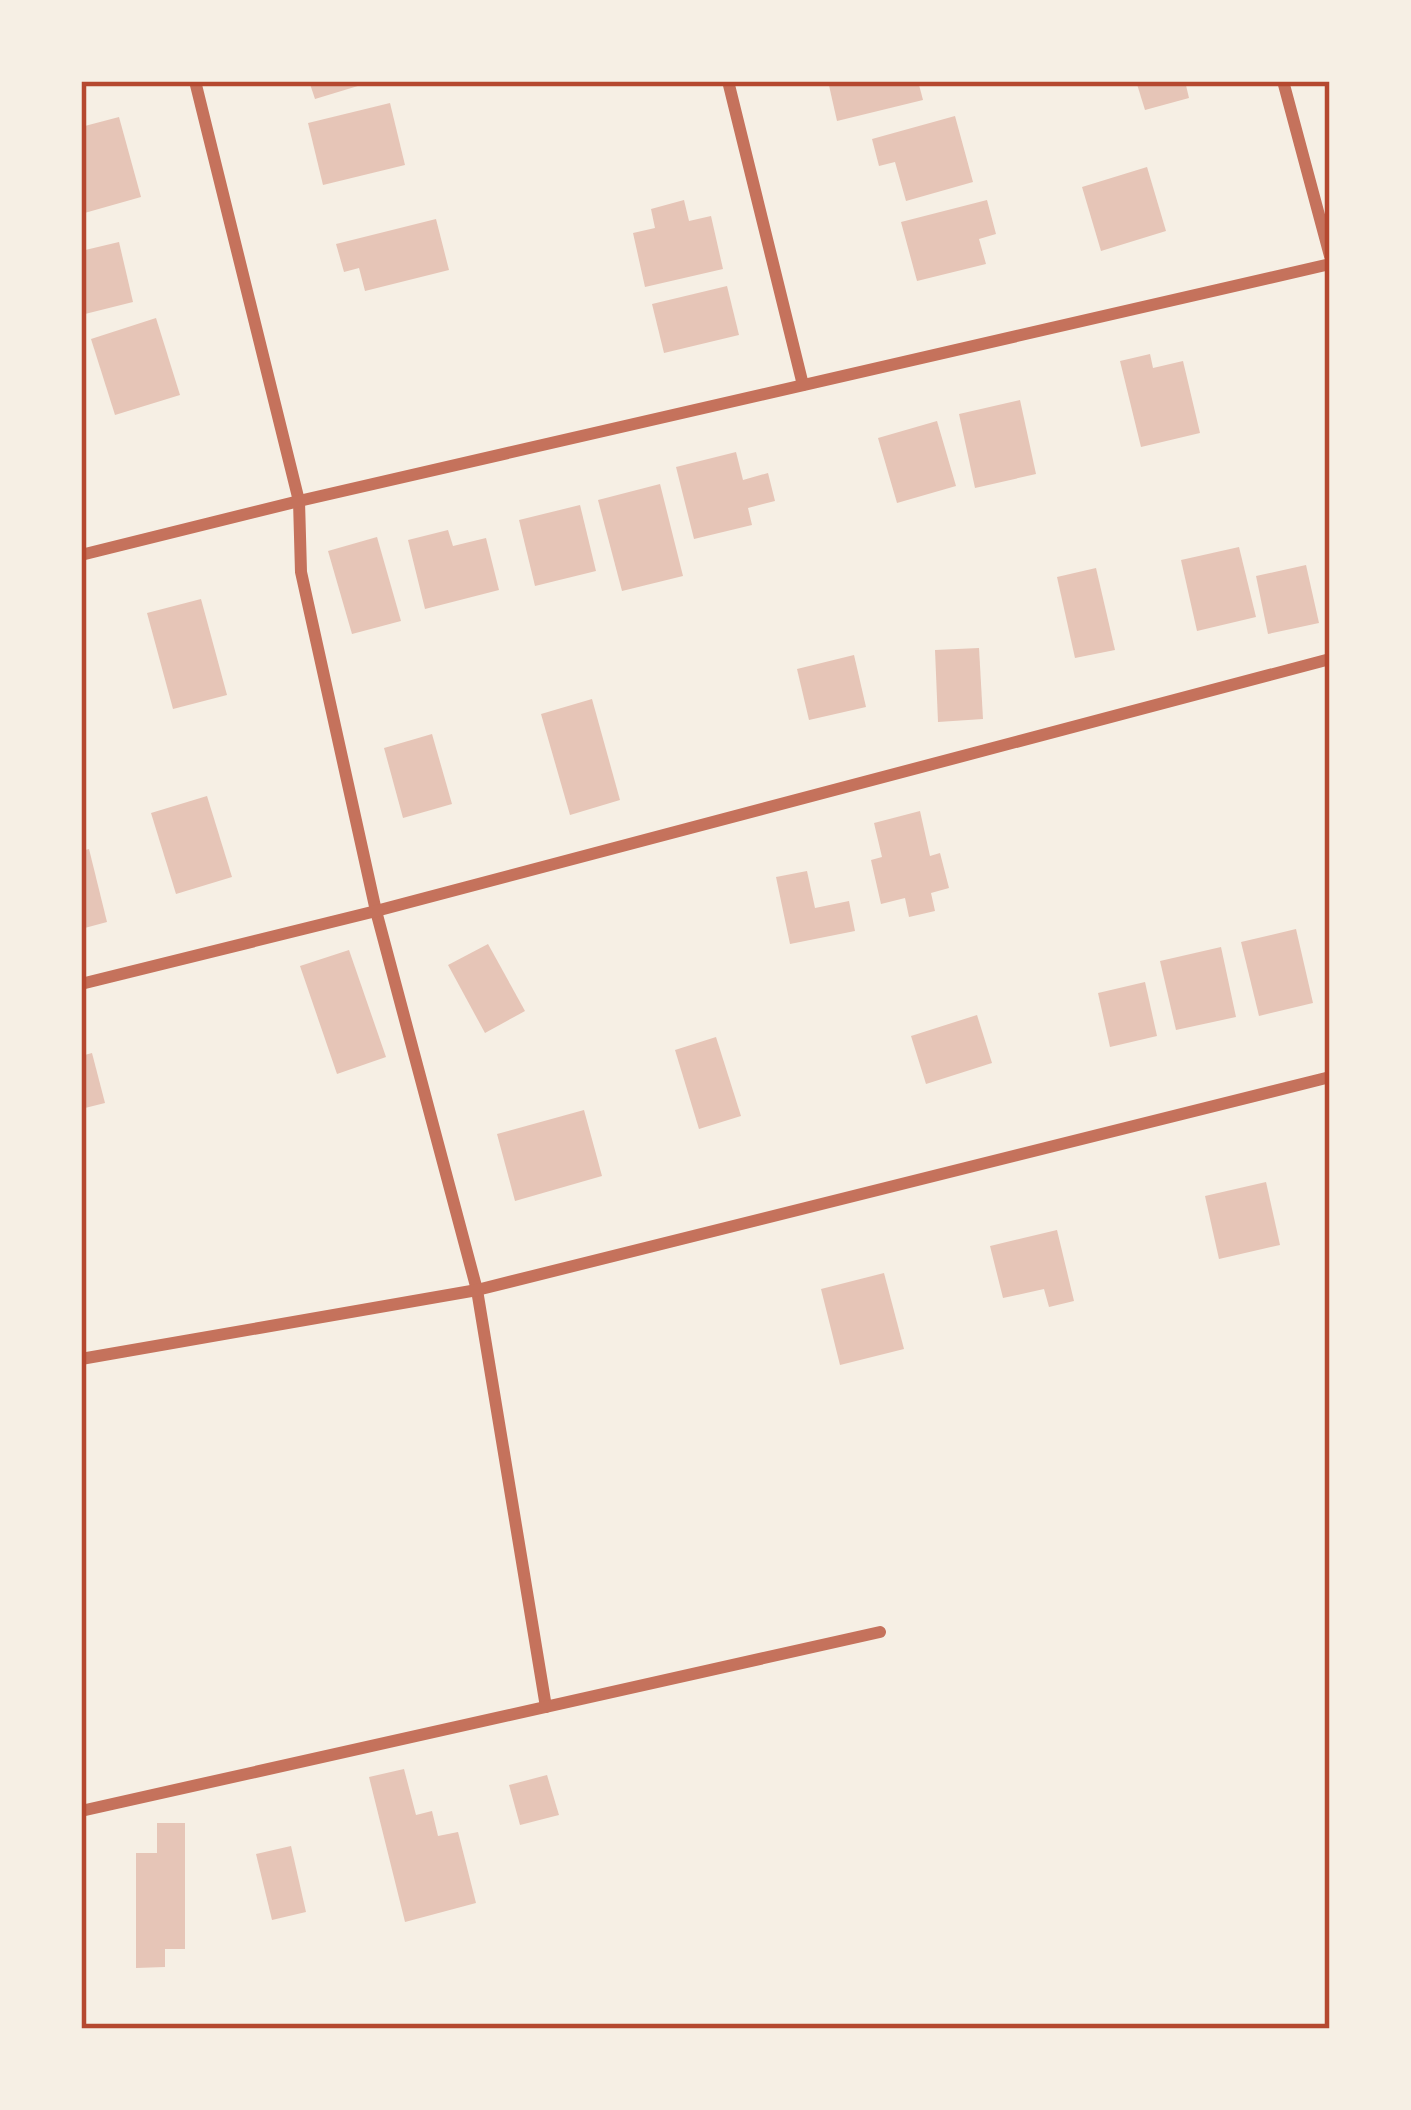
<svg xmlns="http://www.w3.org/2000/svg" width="1411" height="2110" font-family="Overpass,sans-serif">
<rect width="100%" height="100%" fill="#f6efe4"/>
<g fill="#e6c5b7">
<polygon points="309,81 371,81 371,82 315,99"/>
<polygon points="828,81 918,81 923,100 837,121"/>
<polygon points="1136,81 1185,81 1189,98 1145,110"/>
<polygon points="390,103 405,165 323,185 308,123"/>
<polygon points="955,116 973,182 906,201 895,162 879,166 872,139"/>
<polygon points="119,117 141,197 81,214 81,127"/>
<polygon points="1147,167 1166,231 1101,251 1082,187"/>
<polygon points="684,200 689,221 711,216 723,269 645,287 633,233 655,228 651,209"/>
<polygon points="987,200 996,234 979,239 986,264 917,281 901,222"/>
<polygon points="436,219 449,270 365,291 359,268 344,272 336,244"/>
<polygon points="119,242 133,302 81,315 81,251"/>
<polygon points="727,286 739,335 664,353 652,304"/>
<polygon points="156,318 180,395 115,415 91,339"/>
<polygon points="1150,354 1153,368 1183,361 1200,433 1141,447 1120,361"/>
<polygon points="1020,400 1036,474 975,488 959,414"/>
<polygon points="937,421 956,486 897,503 878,438"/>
<polygon points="736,452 743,480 768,473 775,501 748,508 752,525 694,539 676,467"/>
<polygon points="660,484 683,576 622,591 598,500"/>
<polygon points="580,505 596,571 535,586 519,520"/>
<polygon points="448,530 453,546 486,538 499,590 425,609 408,540"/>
<polygon points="377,537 401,621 352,634 328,551"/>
<polygon points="1239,547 1256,617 1197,631 1181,560"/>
<polygon points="1306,565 1319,623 1268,634 1256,576"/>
<polygon points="1096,568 1115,650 1075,658 1057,577"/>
<polygon points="201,599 227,695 173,709 147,613"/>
<polygon points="979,648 983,719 938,722 935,650"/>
<polygon points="854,655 866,707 809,720 797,669"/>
<polygon points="592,699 620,800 570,815 541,714"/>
<polygon points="432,734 452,804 403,818 384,748"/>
<polygon points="207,796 232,877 176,894 151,813"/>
<polygon points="920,811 930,856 940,853 949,888 931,893 935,911 909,917 905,898 881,904 871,860 882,857 874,823"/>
<polygon points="89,849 107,922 81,929 81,851"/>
<polygon points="807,871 815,908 849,901 855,931 790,944 776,877"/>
<polygon points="1296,929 1313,1003 1259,1016 1241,942"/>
<polygon points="488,944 525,1011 485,1033 448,965"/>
<polygon points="1221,947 1236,1017 1176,1030 1160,961"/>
<polygon points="349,950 386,1057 337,1074 300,966"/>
<polygon points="1145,982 1157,1036 1110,1047 1098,993"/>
<polygon points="977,1015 992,1063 926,1084 911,1036"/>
<polygon points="716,1037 741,1116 699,1129 675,1050"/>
<polygon points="92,1053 105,1103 81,1109 81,1056"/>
<polygon points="584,1110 602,1176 515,1201 497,1134"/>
<polygon points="1266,1182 1280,1245 1219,1259 1205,1196"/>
<polygon points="1057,1230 1074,1301 1049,1307 1044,1289 1003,1298 990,1246"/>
<polygon points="884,1273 904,1349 840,1365 821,1289"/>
<polygon points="404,1769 416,1815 432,1811 438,1836 458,1832 476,1903 405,1922 369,1777"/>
<polygon points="547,1775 559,1815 520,1825 509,1785"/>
<polygon points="157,1823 185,1823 185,1949 165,1949 165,1967 136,1968 136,1853 157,1853"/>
<polygon points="291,1846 306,1912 272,1920 256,1854"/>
</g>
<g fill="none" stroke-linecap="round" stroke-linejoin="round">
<g stroke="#c5725c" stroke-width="12">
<polyline points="195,81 299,501 301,572 376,911 477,1290 546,1707"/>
<polyline points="728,81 803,385"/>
<polyline points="1283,81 1330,256"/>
<polyline points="81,555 299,501 1330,264"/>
<polyline points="81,984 376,911 1330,659"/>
<polyline points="81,1359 477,1290 1330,1077"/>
<polyline points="81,1811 880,1632"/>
</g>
</g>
<rect width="1411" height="2110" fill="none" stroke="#f6efe4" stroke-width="168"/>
<rect x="84" y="84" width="1243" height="1942" fill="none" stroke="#b5482f" stroke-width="4.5"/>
</svg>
